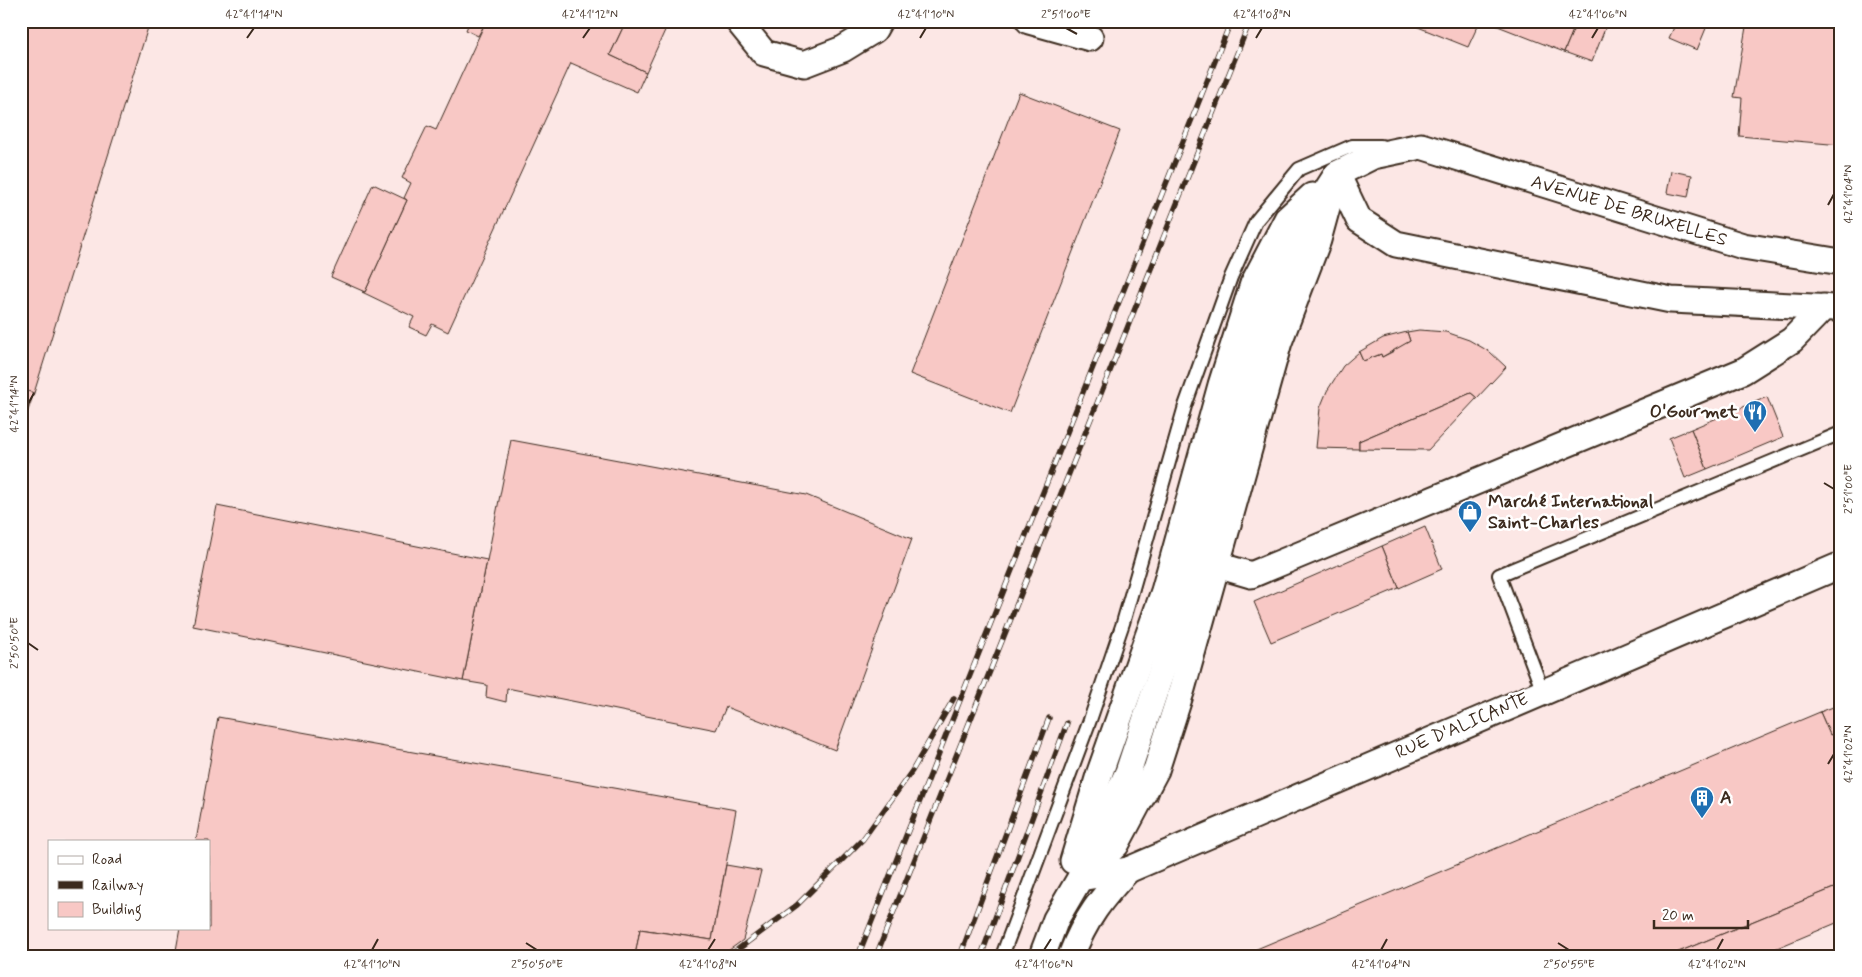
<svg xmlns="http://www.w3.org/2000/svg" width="1862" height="977" font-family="Mynerve,sans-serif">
<rect width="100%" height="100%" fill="#fef4f3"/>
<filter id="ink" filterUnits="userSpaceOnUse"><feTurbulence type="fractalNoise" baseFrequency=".02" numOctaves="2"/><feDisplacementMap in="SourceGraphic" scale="10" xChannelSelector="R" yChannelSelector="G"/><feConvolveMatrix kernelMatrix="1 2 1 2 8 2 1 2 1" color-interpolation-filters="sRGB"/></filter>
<g filter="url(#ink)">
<path fill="#fce7e5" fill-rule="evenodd" d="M 21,21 L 1841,21 L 1841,956 L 21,956 ZM 49,841 L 209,841 L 209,928 L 49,928 Z"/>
<g fill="#f8c8c5" stroke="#3b2a1e">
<polygon points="23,21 150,21 34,393 21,389"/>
<polygon points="470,21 486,22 478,36 466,30"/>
<polygon points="626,21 610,55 646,72 637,92 571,63 448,332 432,324 426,335 409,327 414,317 362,292 365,292 407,200 404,198 411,183 402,178 427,126 436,130 486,21"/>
<polygon points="626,21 656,21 667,26 646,72 610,55"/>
<polygon points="1403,21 1480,21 1468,47"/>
<polygon points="1485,21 1577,21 1564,52"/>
<polygon points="1577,21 1608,21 1592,62 1564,52"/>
<polygon points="1677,21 1709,21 1697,50 1669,38"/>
<polygon points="1747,21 1841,21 1841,145 1739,136 1742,98 1734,97"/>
<polygon points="1019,92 1120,131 1010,413 910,374"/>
<polygon points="1671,171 1692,175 1688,197 1667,193"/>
<polygon points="373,184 407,200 365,292 331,277"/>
<polygon points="1419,330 1446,332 1469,340 1490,352 1506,367 1477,398 1471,393 1359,441 1359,449 1316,448 1320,408 1327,391 1343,366 1359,352 1363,361 1381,354 1382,357 1394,351 1393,349 1410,341 1407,332"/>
<polygon points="1407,332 1410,341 1382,357 1381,354 1363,361 1359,352 1383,338"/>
<polygon points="21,389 34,393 21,431"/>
<polygon points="1471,393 1477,398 1428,450 1359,449 1359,441"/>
<polygon points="1767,397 1783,437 1707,469 1691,429"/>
<polygon points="1691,429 1707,469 1685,478 1669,438"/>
<polygon points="511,440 806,495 912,539 835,750 726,707 716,730 507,688 506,702 486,697 487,685 463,681"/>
<polygon points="217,506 487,560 463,681 193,626"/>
<polygon points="1425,527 1442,569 1399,588 1382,546"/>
<polygon points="1382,546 1399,588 1271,642 1254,602"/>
<polygon points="1841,704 1841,731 1830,735 1820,712"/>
<polygon points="1820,712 1830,735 1841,731 1841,885 1669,956 1240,956"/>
<polygon points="218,717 736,810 712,940 640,929 635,956 175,956 180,928 209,928 209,841 196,841"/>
<polygon points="1153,783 1162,787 1157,801 1148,797"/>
<polygon points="726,865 761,871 743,940 721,956 635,956 640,929 712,940"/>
<polygon points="1841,885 1841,921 1758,956 1669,956"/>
</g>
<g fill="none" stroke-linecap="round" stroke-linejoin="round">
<g stroke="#3b2a1e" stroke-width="16">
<g id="service">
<polyline points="1543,692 1499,575 1841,433"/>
<polyline points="1002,956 1090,720 1123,623 1185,406 1231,277 1256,221 1299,169 1352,146 1381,146"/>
</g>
</g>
<g stroke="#3b2a1e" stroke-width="29">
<g id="minor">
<polyline points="738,21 764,53 804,64 843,49 874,30 879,21"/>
<polyline points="1029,21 1090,38"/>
<polyline points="1337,174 1359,220 1396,244 1671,300 1835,308"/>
<polyline points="1217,565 1251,575 1743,371 1792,340 1824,307"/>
<polyline points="1073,861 1099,775 1164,591 1221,385 1253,284 1287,219 1312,196"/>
<polyline points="1088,871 1116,845 1156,770 1182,689 1279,342 1318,240 1329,200"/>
<polyline points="1080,878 1128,870 1841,565"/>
<polyline points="1042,956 1056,919 1080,878 1128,772 1183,607 1247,367 1294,241 1337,174 1373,156 1421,146 1743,246 1841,262"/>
<path d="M 1071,956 C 1085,919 1102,897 1128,870"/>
</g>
</g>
<use href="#service" stroke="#fff" stroke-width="12"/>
<use href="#minor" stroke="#fff" stroke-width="25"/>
<g stroke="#3b2a1e" stroke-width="5.5">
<g id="rail">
<polyline points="729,956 797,905 863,839 912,771 954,698"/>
<polyline points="858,956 1231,21"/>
<polyline points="876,956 1250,21"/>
<polyline points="960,956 1049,718"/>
<polyline points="981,956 1067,723"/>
</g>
</g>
<use href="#rail" stroke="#fff" stroke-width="4" stroke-dasharray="11" stroke-linecap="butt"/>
</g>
</g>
<path fill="none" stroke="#3b2a1e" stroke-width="2" d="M 1066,28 L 1077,34M 247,38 L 254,28M 583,38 L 590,28M 920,38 L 926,28M 1256,38 L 1262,28M 1592,38 L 1598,28M 1828,205 L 1834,194M 28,404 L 34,393M 1824,483 L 1834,489M 28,643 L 38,650M 1828,764 L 1834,754M 526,943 L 537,950M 1558,943 L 1569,950M 372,950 L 378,939M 708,950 L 715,939M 1044,950 L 1051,939M 1381,950 L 1387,939M 1717,950 L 1723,939"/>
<defs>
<g id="restaurant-pin" transform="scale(1.25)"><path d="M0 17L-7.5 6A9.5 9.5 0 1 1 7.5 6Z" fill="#1f6fb2" stroke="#fff"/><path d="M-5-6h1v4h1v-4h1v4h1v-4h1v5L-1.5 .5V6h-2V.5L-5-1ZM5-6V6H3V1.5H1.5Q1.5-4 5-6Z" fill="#fff"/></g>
<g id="shop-pin" transform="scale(1.25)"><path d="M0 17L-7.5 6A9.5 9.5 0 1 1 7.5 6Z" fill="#1f6fb2" stroke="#fff"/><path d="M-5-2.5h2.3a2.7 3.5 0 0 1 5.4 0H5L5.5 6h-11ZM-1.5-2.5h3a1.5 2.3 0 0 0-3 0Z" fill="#fff"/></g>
<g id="building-pin" transform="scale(1.25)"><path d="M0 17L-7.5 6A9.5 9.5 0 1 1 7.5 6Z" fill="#1f6fb2" stroke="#fff"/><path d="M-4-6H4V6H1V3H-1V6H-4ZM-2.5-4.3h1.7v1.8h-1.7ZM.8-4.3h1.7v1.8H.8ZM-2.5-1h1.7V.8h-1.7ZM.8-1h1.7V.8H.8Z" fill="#fff"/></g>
</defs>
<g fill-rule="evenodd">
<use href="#restaurant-pin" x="1755" y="412"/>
<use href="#shop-pin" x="1470" y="512"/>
<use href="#building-pin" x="1702" y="798"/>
</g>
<g text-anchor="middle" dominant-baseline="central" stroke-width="5" stroke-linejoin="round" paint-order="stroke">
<g font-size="18" fill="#3b2a1e" stroke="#fff">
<text transform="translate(1629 211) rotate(17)">AVENUE DE BRUXELLES</text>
<text transform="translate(1462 726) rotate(-23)">RUE D'ALICANTE</text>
</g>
<g font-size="18" font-weight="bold" fill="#3b2a1e" stroke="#fff" text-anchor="start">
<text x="1738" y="412" text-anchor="end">O'Gourmet</text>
<text x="1488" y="502">Marché International<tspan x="1488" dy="21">Saint-Charles</tspan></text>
<text x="1720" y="798">A</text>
</g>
</g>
<rect width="1862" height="977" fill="none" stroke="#fff" stroke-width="55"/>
<rect x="48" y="840" width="162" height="90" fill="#ffffff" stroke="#b1aaa5"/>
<rect x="58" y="856" width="25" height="8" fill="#ffffff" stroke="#b1aaa5"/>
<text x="92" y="864" font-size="15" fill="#3b2a1e">Road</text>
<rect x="58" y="881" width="25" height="8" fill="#3b2a1e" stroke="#b1aaa5"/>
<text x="92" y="890" font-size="15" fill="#3b2a1e">Railway</text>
<rect x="58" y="902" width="25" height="15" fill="#f8c8c5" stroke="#b1aaa5"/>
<text x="92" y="914" font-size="15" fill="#3b2a1e">Building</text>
<path d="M1654 920v8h94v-8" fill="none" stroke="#3b2a1e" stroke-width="2.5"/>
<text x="1662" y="920" font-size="15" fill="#3b2a1e" stroke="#ffffff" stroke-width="4" paint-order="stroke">20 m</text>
<rect x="28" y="28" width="1806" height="922" fill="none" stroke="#3b2a1e" stroke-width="2"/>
<g font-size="12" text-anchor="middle" fill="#3b2a1e">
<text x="254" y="18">42°41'14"N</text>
<text x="590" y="18">42°41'12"N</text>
<text x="926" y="18">42°41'10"N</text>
<text x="1066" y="18">2°51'00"E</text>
<text x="1262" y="18">42°41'08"N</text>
<text x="1598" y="18">42°41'06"N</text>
<text transform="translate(1848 194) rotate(-90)" y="4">42°41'04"N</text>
<text transform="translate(14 404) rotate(-90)" y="4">42°41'14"N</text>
<text transform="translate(1848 489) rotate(-90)" y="4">2°51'00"E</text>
<text transform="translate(14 643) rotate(-90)" y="4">2°50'50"E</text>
<text transform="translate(1848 754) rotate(-90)" y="4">42°41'02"N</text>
<text x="372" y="968">42°41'10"N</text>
<text x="537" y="968">2°50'50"E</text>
<text x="708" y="968">42°41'08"N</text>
<text x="1044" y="968">42°41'06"N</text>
<text x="1381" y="968">42°41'04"N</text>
<text x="1569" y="968">2°50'55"E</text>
<text x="1717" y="968">42°41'02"N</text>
</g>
</svg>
